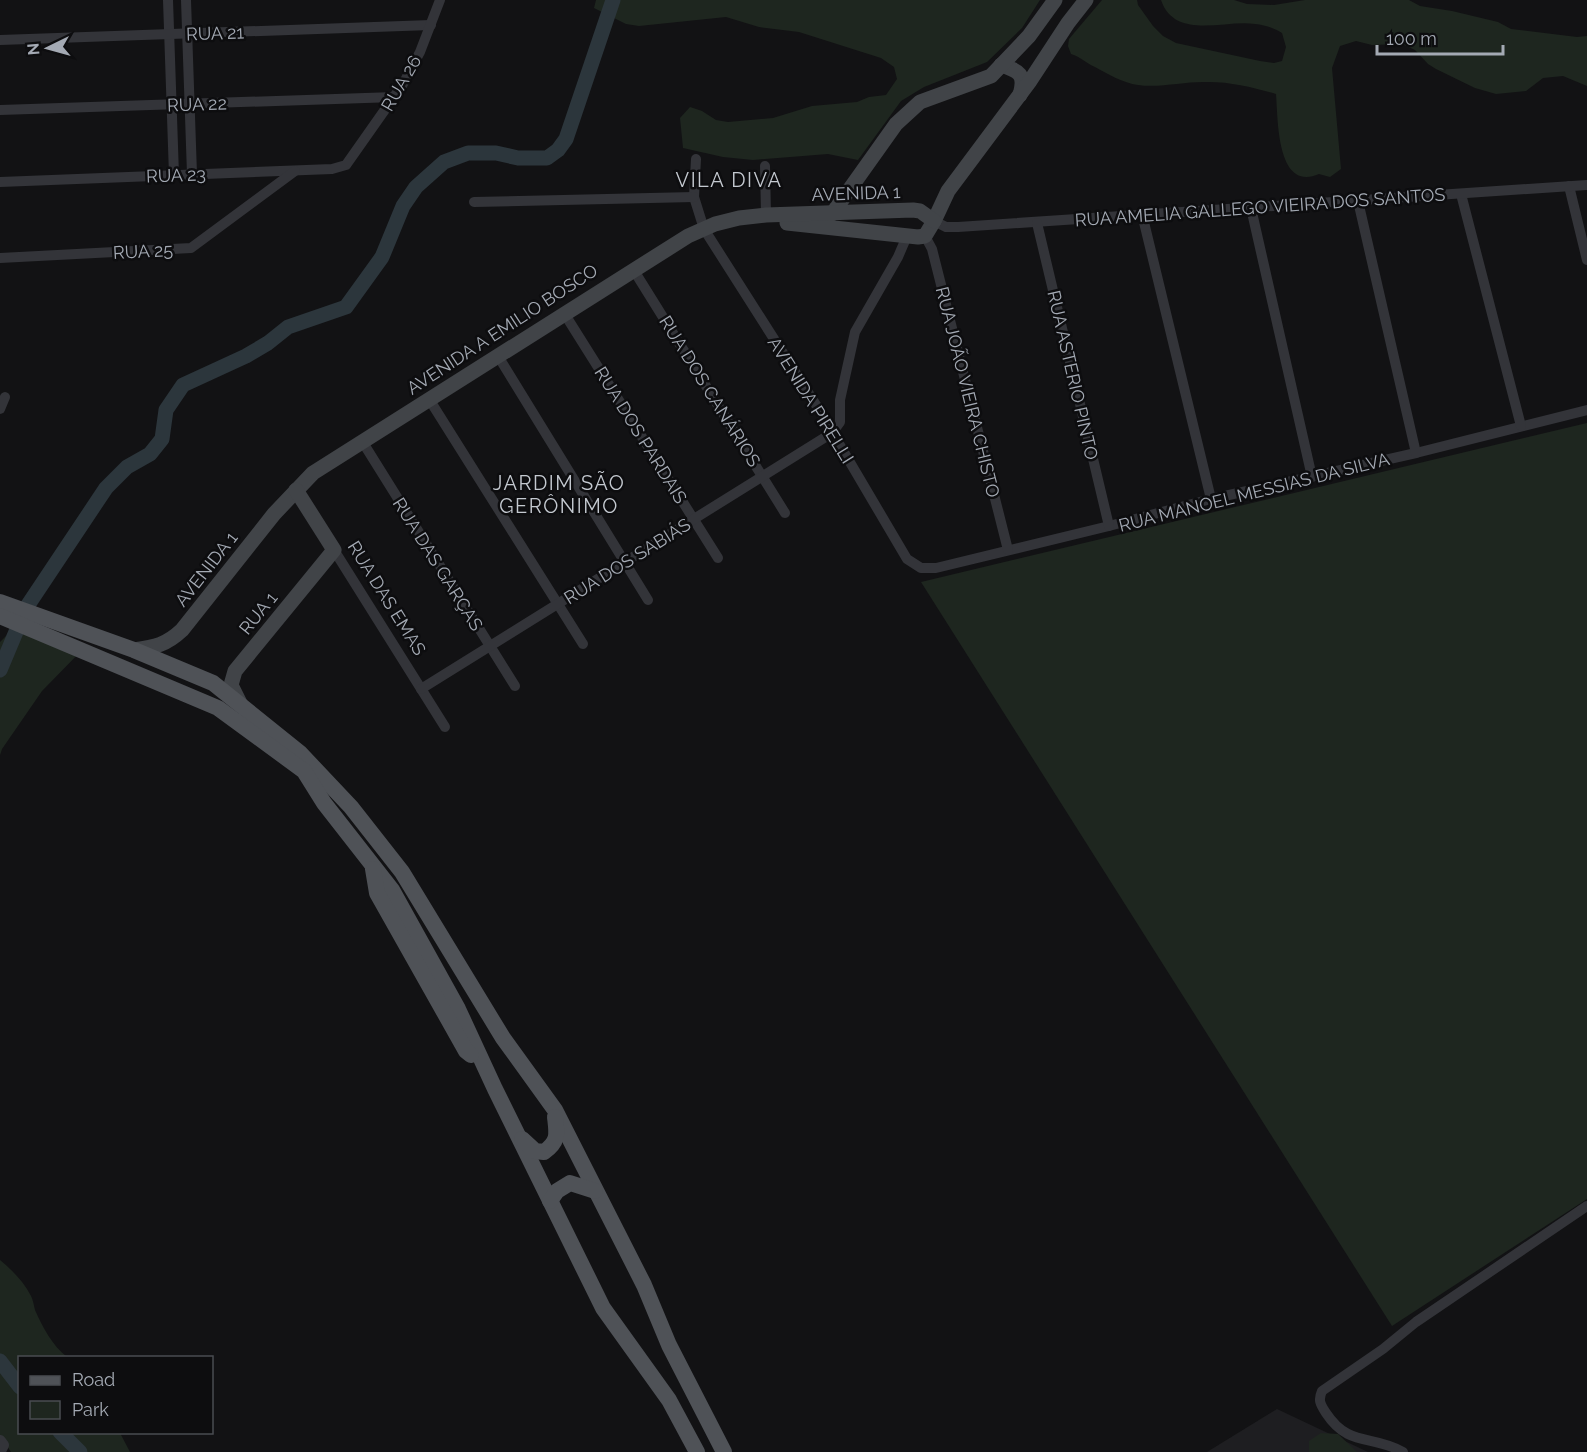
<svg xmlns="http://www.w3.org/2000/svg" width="1587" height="1452" font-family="Raleway,sans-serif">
<rect width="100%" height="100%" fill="#121214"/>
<polygon fill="#1e1e21" points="1277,1409 1368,1452 1207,1452"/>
<g fill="#1e261f">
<polygon points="596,0 1040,0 1022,28 987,62 924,87 901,101 858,160 828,154 753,160 723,157 683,148 680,118 690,107 702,111 716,120 728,122 773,118 812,106 857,102 869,97 886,95 897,79 894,67 881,58 799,32 759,27 726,17 639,26 626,24 594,8"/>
<path d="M 1102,0 L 1137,0 L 1138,5 L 1153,26 L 1163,36 L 1176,43 L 1260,61 L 1274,63 L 1282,61 L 1286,47 L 1282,33 C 1274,28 1265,25 1255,24 C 1226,19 1175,41 1161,0 L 1234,0 L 1247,4 L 1274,5 L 1305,0 L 1409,0 L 1420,6 L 1452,11 L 1498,22 L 1511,29 L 1577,37 L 1587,36 L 1587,86 L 1563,76 L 1543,78 L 1526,91 L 1496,94 L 1475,88 L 1436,69 L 1428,64 L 1415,50 L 1402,44 L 1372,45 L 1356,41 L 1340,46 L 1332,68 L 1341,169 L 1330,177 L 1319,174 C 1276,193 1278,117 1276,94 C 1252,87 1228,81 1203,82 C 1182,82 1159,88 1138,85 C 1123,83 1108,74 1095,67 C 1086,63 1081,57 1071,54 L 1068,46 L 1069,39 Z"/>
<polygon points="1587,423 1587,1199 1392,1326 921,582"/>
<polygon points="18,630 57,648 84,648 42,691 2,749 0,755 0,642 6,636"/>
<path d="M 0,1260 C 12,1270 24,1282 31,1296 C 33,1300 34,1306 35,1310 C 43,1328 52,1345 67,1357 L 20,1358 L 20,1432 L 120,1433 L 130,1452 L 11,1452 L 0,1436 Z"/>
<polygon points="1321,1433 1338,1434 1357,1452 1309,1452 1309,1441"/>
</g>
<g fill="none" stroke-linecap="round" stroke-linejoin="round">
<g stroke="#2c363c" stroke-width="15">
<polyline points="0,670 26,608 106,488 127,467 150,454 162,439 166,410 183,385 246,356 268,343 288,327 346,307 382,257 403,206 416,187 444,162 468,153 496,153 518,158 547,158 558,150 566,139 613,0"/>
<polyline points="0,1361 20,1387"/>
<polyline points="60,1432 80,1452"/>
</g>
<g stroke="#333439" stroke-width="10">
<polyline points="168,0 174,175"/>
<polyline points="186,0 192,174"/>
<polyline points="0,40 431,25"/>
<polyline points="0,110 395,97"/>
<polyline points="696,159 694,197 704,229 818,408 907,559 921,568 936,568 1109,526 1211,499 1416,453 1587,410"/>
<polyline points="765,166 766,215"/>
<polyline points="0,182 332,169 346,165 403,84 420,52 440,0"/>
<polyline points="1569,186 1587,260"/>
<polyline points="1461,194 1521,426"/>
<polyline points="1358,201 1416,453"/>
<polyline points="474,202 694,197"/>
<polyline points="1251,208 1312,477"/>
<polyline points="1142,214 1211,499"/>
<polyline points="934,221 946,227 958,227 1587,185"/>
<polyline points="1037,223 1109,526"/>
<polyline points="925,236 932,249 1008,550"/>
<polyline points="0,258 191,248 295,171"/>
<polyline points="633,269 785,513"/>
<polyline points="564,313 718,558"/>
<polyline points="498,356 648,600"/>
<polyline points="429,399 583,644"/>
<polyline points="0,409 5,397"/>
<polyline points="362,441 515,686"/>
<polyline points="334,550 445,727"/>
<polyline points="421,689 832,433 840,422 840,400 855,332 898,257 907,236"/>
<path d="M 1403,1452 C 1372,1434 1349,1448 1326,1413 C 1320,1404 1318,1400 1322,1391 L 1383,1349 L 1416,1322 L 1587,1206"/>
</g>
<polyline stroke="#333439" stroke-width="12" points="0,1441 3,1445 0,1451"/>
<g stroke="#414448" stroke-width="15">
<path d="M 1001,65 C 1019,71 1026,74 1020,95"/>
<polyline points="832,214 896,124 920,102 991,76 1029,36 1055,0"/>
<polyline points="787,223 918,237 925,236 934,221 948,191 1030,81 1068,23 1086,0"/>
<path d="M 134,650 C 155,647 166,645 182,630 L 274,514 L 313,473 L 688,236 L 715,224 L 739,218 L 766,215 L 913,210 L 920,211 L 934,221"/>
<polyline points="241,705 231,685 235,671 334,550 296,490"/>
</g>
<g stroke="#4f5257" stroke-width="16">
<polyline points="0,602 134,650 213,683 300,753 351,807 402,872 503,1038 555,1110 644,1285 669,1345 724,1452"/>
<polyline points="0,616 218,708 304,771 324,803 392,890 458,1009 495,1089 603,1308 669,1400 697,1452"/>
<polyline points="373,869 377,893 466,1051 471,1055"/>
<path d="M 522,1139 L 535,1151 L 544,1152 C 559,1141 557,1134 555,1117"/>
<polyline points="550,1201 557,1191 570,1183 595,1191"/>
</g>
</g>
<g text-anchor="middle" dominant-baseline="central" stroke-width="5" stroke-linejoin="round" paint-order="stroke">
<g font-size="18" fill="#a4aab4" stroke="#0d0d0f">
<text transform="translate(215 33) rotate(-2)">RUA 21</text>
<text transform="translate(401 83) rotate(-60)">RUA 26</text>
<text transform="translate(197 104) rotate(-2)">RUA 22</text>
<text transform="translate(176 175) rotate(-2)">RUA 23</text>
<text transform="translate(856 193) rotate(-2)">AVENIDA 1</text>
<text transform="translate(1260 207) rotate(-4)">RUA AMELIA GALLEGO VIEIRA DOS SANTOS</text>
<text transform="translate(143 251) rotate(-3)">RUA 25</text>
<text transform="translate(502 329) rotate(-33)">AVENIDA A EMILIO BOSCO</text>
<text transform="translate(1073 375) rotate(77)">RUA ASTERIO PINTO</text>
<text transform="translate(710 391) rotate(58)">RUA DOS CANÁRIOS</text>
<text transform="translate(968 392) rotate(76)">RUA JOÃO VIEIRA CHISTO</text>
<text transform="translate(811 400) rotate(58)">AVENIDA PIRELLI</text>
<text transform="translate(641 435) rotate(58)">RUA DOS PARDAIS</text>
<text transform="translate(1254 492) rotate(-14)">RUA MANOEL MESSIAS DA SILVA</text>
<text transform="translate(627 561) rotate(-32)">RUA DOS SABIÁS</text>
<text transform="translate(438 564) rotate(58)">RUA DAS GARÇAS</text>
<text transform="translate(206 569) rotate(-52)">AVENIDA 1</text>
<text transform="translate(387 598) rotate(58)">RUA DAS EMAS</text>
<text transform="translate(258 613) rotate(-51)">RUA 1</text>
</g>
<g font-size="20" letter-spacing="1.5" fill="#c4c9d0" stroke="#0d0d0f">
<text x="729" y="180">VILA DIVA</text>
<text x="559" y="483">JARDIM SÃO<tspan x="559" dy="23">GERÔNIMO</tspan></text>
</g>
</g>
<rect x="18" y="1356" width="195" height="78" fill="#0d0d0f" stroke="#494c51" stroke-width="1.5"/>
<rect x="30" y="1376" width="30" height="9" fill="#4f5257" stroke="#494c51" stroke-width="1.5"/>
<text x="72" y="1386" font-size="18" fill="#a4aab4">Road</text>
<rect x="30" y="1401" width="30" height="18" fill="#1e261f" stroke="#494c51" stroke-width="1.5"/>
<text x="72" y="1416" font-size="18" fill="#a4aab4">Park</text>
<g transform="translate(48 48) rotate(265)" stroke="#0d0d0f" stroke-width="4.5" paint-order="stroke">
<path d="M0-4.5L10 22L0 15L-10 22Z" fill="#a4aab4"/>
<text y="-9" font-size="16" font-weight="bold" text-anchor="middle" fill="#a4aab4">N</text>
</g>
<path d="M1377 45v9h126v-9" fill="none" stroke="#a4aab4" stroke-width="3"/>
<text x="1386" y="45" font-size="18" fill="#a4aab4" stroke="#0d0d0f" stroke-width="4.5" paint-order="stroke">100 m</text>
</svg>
